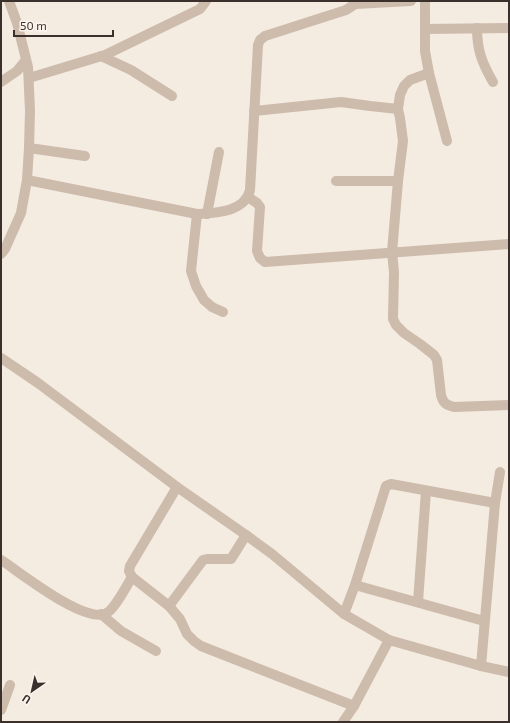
<svg xmlns="http://www.w3.org/2000/svg" width="510" height="723" font-family="'Exo 2',sans-serif">
<rect width="100%" height="100%" fill="#f4ebe1"/>
<g fill="none" stroke-linecap="round" stroke-linejoin="round">
<g stroke="#cdbbac" stroke-width="10">
<path d="M 425,1 L 425,51 L 429,73 L 410,80 L 404,86 L 400,95 L 398,109 L 400,118 L 403,141 L 398,181 L 392,252 L 394,272 L 393,319 L 396,325 L 404,333 L 420,344 L 434,355 L 437,360 L 441,395 C 443,403 446,405 454,407 L 509,405"/>
<polyline points="355,4 411,1"/>
<path d="M 477,28 C 477,50 482,63 493,82"/>
<polyline points="425,29 509,28"/>
<polyline points="101,56 131,70 172,96"/>
<polyline points="429,73 447,141"/>
<polyline points="29,78 105,55 200,9 206,1"/>
<polyline points="1,82 17,71 26,60"/>
<polyline points="254,111 341,102 370,106 398,109"/>
<polyline points="29,148 85,156"/>
<path d="M 27,180 L 197,214 C 216,213 245,212 250,190 L 258,45 L 260,40 L 265,36 L 346,10 L 355,4 L 355,1"/>
<polyline points="336,181 398,181"/>
<polyline points="248,197 257,203 260,207 257,251 260,258 265,262 509,244"/>
<polyline points="197,214 191,271 196,286 204,300 212,307 223,312"/>
<polyline points="207,214 219,152"/>
<polyline points="1,254 5,249 21,213 27,180 29,148 30,111 28,67 17,23 9,1"/>
<polyline points="1,358 38,383 177,487 246,535 272,554 344,614 389,640 481,666 509,672"/>
<polyline points="177,487 130,566 129,571 132,577 169,606 180,619 187,634 194,641 201,646 354,706"/>
<path d="M 1,560 C 21,573 82,622 105,614 C 114,611 127,585 132,577"/>
<polyline points="355,585 484,621"/>
<polyline points="418,602 426,491"/>
<polyline points="169,606 203,560 207,559 231,559 246,535"/>
<polyline points="101,614 121,631 156,651"/>
<polyline points="344,614 355,585 386,486 391,484 495,503"/>
<polyline points="481,666 495,503 500,472"/>
<polyline points="1,710 10,685"/>
<polyline points="343,722 354,706 389,640"/>
</g>
</g>
<rect width="510" height="723" fill="none" stroke="#3b302b" stroke-width="4"/>
<g transform="translate(32 691) rotate(214)" stroke="#fbf5ee" stroke-width="3" paint-order="stroke">
<path d="M0-3L7 15L0 10L-7 15Z" fill="#3b302b"/>
<text y="-6" font-size="11" font-weight="bold" text-anchor="middle" fill="#3b302b">U</text>
</g>
<path d="M14 30v6h99v-6" fill="none" stroke="#3b302b" stroke-width="2"/>
<text x="20" y="30" font-size="12" fill="#3b302b" stroke="#fbf5ee" stroke-width="3" paint-order="stroke">50 m</text>
</svg>
